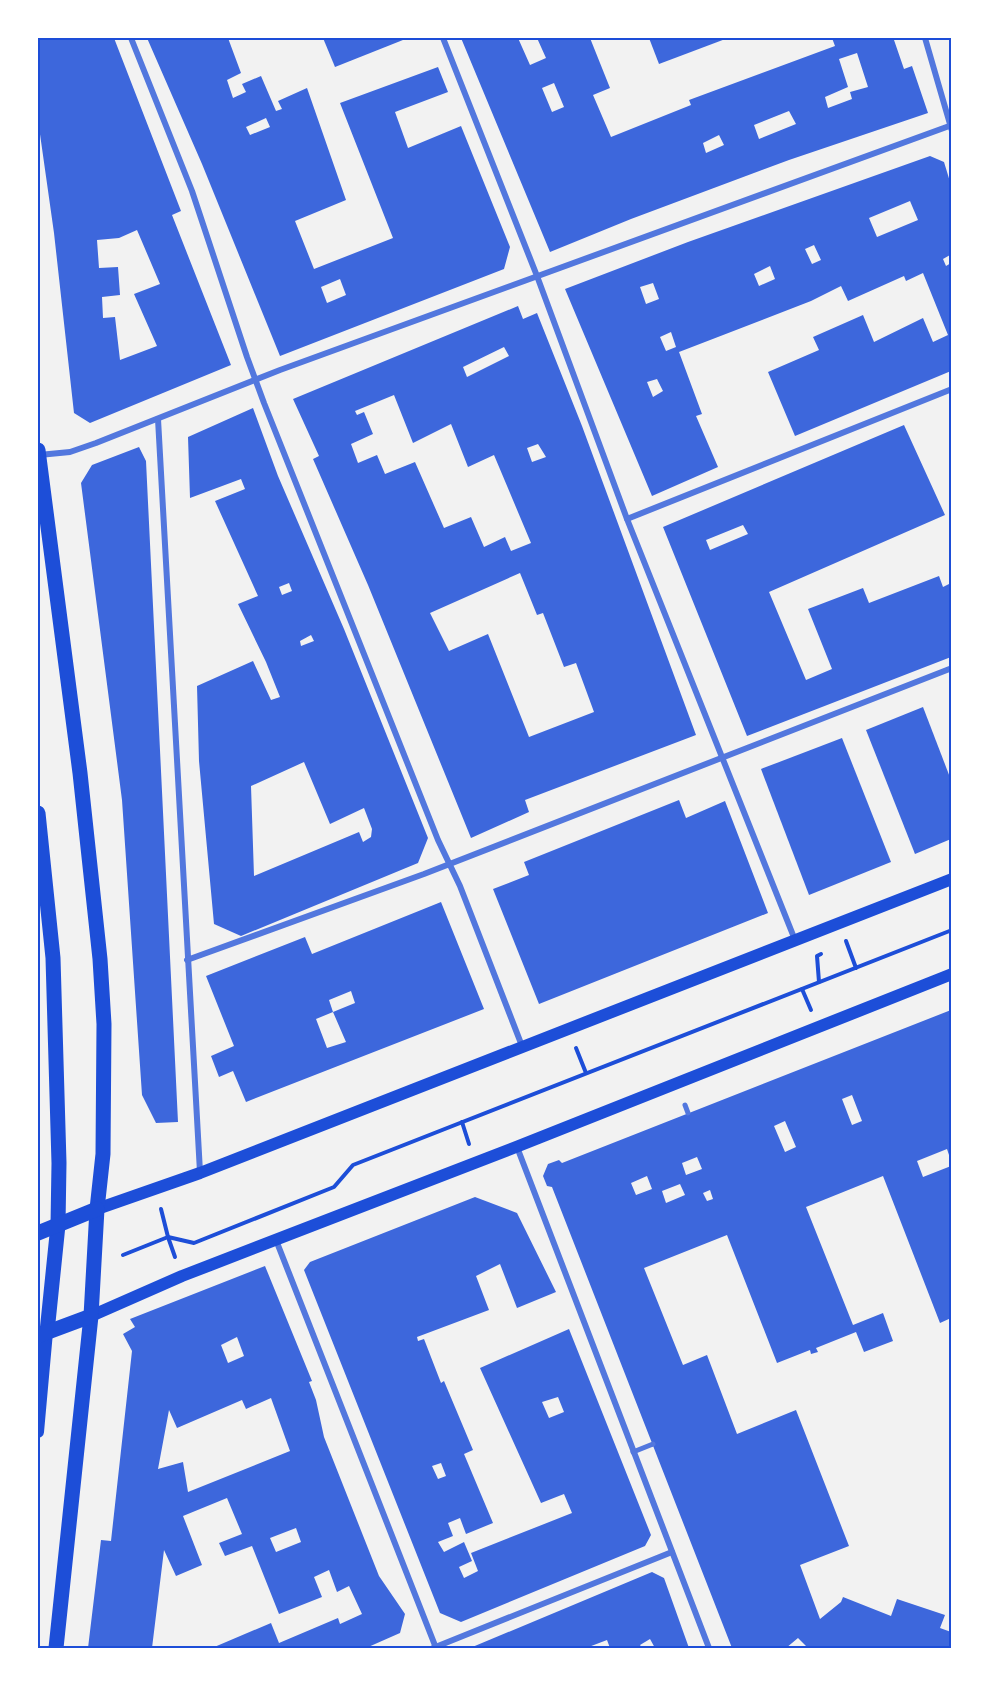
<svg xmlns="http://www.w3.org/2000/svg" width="989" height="1686" font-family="'Golos Text',sans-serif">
<rect width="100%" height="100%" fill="#f2f2f2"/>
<g fill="#3d67dc" fill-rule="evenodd">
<path d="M 38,38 L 114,38 L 181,211 L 172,215 L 231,365 L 90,423 L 74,413 L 54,233 L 38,120 ZM 137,230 L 160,284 L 134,294 L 157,346 L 120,360 L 115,317 L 103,318 L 102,297 L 120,295 L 118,267 L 99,268 L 97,240 L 119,238 Z"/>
<path d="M 147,38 L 228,38 L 241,73 L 227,80 L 233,98 L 246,92 L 242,84 L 261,76 L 276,111 L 282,109 L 278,101 L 307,88 L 346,200 L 295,221 L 314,269 L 393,238 L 340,103 L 438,67 L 448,92 L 395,112 L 408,148 L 461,126 L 510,247 L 504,269 L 280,356 L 202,164 ZM 266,118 L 270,127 L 250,135 L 246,127 ZM 340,279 L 346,295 L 327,303 L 321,287 Z"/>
<polygon points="323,38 408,38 335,67"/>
<path d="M 461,38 L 518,38 L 530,65 L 546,58 L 537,38 L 590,38 L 610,88 L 593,95 L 611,137 L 691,105 L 689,100 L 835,46 L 832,38 L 900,38 L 894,40 L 904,69 L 912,66 L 928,113 L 789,160 L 631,219 L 550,252 ZM 857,53 L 868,87 L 850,92 L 852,99 L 828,108 L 825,97 L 848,87 L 839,59 ZM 554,83 L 564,107 L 552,112 L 542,88 ZM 789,111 L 796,124 L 759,139 L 754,125 ZM 719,135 L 724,145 L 706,153 L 703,143 Z"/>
<polygon points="649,38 728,38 659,64"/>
<path d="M 930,156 L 944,162 L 951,185 L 951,259 L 950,255 L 943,259 L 946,266 L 951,263 L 951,371 L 795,436 L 768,372 L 819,350 L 813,337 L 863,315 L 874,342 L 923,318 L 933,342 L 948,335 L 923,273 L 906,281 L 904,276 L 848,301 L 841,286 L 811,301 L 679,352 L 702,414 L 696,416 L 718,467 L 652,496 L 565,289 L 688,242 ZM 910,201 L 918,220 L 877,237 L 869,218 ZM 814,245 L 821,260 L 812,264 L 805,249 ZM 770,266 L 775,279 L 759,286 L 754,274 ZM 653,283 L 659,299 L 646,304 L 640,287 ZM 671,332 L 676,347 L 666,351 L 660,337 ZM 657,379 L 663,391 L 653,397 L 647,382 Z"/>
<path d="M 518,306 L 523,319 L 537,313 L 582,426 L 696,735 L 525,800 L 529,812 L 471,838 L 368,585 L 313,459 L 319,456 L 293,399 ZM 504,347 L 509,356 L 467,377 L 463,367 ZM 394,395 L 413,443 L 451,424 L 468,467 L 494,455 L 531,543 L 511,551 L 505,537 L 484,547 L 471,517 L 444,528 L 415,462 L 385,474 L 377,455 L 358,463 L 351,444 L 373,434 L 364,412 L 357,415 L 355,411 ZM 538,444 L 546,457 L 532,462 L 527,448 ZM 520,573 L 537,615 L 543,613 L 564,667 L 576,663 L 594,712 L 529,737 L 488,634 L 449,651 L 430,613 Z"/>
<path d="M 253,408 L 278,476 L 344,629 L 428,838 L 418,863 L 241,936 L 214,924 L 199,761 L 197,686 L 253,661 L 271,700 L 280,697 L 266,662 L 238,604 L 258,596 L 215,501 L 245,489 L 241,479 L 190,498 L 188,437 ZM 289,583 L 292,591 L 282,595 L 279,587 ZM 311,635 L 314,641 L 301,646 L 300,641 ZM 304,762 L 330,824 L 364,808 L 372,829 L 371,837 L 363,842 L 359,832 L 254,876 L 251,786 Z"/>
<path d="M 904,425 L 945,515 L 769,592 L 806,680 L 832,669 L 808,609 L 863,588 L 869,603 L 939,576 L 943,587 L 951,583 L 951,657 L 747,736 L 663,527 ZM 743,525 L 748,534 L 710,550 L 706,540 Z"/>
<polygon points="139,447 146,461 178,1122 156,1123 142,1095 122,800 81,483 92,465"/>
<polygon points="923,707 951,780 951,839 915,854 866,730"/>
<polygon points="842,738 891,862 809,895 761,769"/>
<polygon points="679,800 686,818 725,801 768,913 539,1004 493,889 529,875 524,862"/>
<path d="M 441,902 L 484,1009 L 246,1102 L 233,1071 L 219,1077 L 211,1056 L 234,1046 L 206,976 L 305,937 L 312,954 ZM 351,991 L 355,1003 L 333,1012 L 329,1000 ZM 333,1012 L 346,1042 L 327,1048 L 316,1019 Z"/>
<path d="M 951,1010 L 951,1161 L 947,1149 L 917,1161 L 923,1177 L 951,1166 L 951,1318 L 940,1323 L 883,1176 L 806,1207 L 853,1325 L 883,1313 L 893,1341 L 864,1352 L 856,1332 L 816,1348 L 818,1352 L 811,1354 L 810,1350 L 777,1363 L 727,1235 L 644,1268 L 683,1365 L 707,1355 L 737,1434 L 796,1410 L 849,1546 L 800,1565 L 820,1619 L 841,1602 L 843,1597 L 891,1616 L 897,1599 L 945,1615 L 940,1628 L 951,1632 L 951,1648 L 804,1648 L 806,1646 L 798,1638 L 786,1648 L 732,1648 L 552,1187 L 547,1186 L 543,1176 L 548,1164 L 559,1160 L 562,1163 ZM 852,1095 L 862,1121 L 852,1125 L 842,1099 ZM 785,1121 L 796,1147 L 785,1152 L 774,1126 ZM 697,1157 L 702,1169 L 686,1175 L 682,1163 ZM 647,1176 L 652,1189 L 636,1195 L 631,1183 ZM 680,1184 L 685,1195 L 666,1203 L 662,1191 ZM 710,1190 L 713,1199 L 707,1201 L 703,1193 Z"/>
<path d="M 475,1197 L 517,1213 L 556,1292 L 517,1308 L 500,1264 L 476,1276 L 489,1310 L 417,1337 L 418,1341 L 424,1339 L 441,1383 L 444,1381 L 473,1450 L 464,1454 L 493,1523 L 466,1534 L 460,1518 L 448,1523 L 453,1536 L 438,1542 L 444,1552 L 464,1542 L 472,1561 L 459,1567 L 464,1578 L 478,1571 L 471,1553 L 572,1513 L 564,1494 L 541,1503 L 480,1368 L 569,1329 L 651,1535 L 645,1546 L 461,1622 L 440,1613 L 304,1270 L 310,1262 ZM 558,1397 L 564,1412 L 549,1418 L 542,1402 ZM 441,1463 L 446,1476 L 438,1479 L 432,1466 Z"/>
<path d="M 265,1266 L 312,1381 L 309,1382 L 316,1400 L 324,1437 L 379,1576 L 405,1614 L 400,1633 L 366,1648 L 212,1648 L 271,1623 L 279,1643 L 338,1618 L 340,1624 L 362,1614 L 349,1586 L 337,1592 L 329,1570 L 314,1577 L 322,1597 L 279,1614 L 252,1546 L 225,1556 L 219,1543 L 242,1534 L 227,1498 L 183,1516 L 202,1565 L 176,1576 L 164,1550 L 152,1648 L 88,1648 L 101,1540 L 111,1541 L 132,1351 L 123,1334 L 135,1327 L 130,1319 ZM 237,1337 L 244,1356 L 228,1363 L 221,1345 ZM 271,1398 L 290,1451 L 188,1492 L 183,1462 L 158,1469 L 169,1410 L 177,1428 L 242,1400 L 246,1409 ZM 296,1528 L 301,1542 L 276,1552 L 270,1538 Z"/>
<polygon points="652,1572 664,1578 689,1648 655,1648 650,1639 640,1645 642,1648 610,1648 607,1640 586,1648 470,1648"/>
</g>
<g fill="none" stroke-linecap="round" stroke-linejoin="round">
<g stroke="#1d4ed8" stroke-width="4">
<polyline points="846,941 856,968"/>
<polyline points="819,982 817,956 821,954"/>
<polyline points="802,989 811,1010"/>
<polyline points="576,1048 586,1073"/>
<polyline points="462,1122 469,1144"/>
<polyline points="161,1209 168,1237 175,1257"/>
<polyline points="123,1255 168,1237 194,1243 334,1187 353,1165 952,930"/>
</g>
<g stroke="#5277de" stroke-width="5">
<polyline points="685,1105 688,1113"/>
<polyline points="633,1452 653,1444"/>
</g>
<g stroke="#5277de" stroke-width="6">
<polyline points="131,38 192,191 247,357 264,403 438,840 460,886 522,1046"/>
<polyline points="443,38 537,276 627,519 795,940"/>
<polyline points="925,38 952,131"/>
<polyline points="158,419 200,1172"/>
<polyline points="39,455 70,452 96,443 280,370 952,125"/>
<polyline points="627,519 952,389"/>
<polyline points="187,960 424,874 952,668"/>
<polyline points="517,1147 709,1648"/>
<polyline points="276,1240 436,1648"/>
<polyline points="433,1648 672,1552"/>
</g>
<g stroke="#1d4ed8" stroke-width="12">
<polyline points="97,1209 200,1173 952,879"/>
<polyline points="91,1316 182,1276 516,1147 952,974"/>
<polyline points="38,1432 47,1332"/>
</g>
<g stroke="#1d4ed8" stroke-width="15">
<polyline points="38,450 80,773 100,959 104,1024 103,1154 97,1209 91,1316 56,1648"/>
<polyline points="38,813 53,958 59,1163 58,1225 47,1332"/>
<polyline points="38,1233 97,1209"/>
<polyline points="40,1335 91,1316"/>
</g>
</g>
<rect width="989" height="1686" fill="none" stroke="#ffffff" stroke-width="78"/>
<rect x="39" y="39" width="911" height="1608" fill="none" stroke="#1d4ed8" stroke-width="2"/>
</svg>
